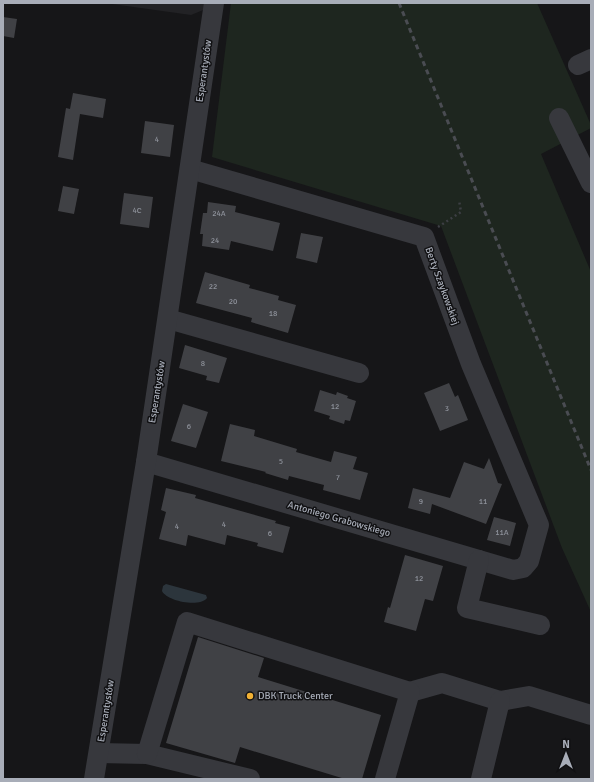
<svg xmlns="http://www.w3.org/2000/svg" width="594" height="782" font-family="Signika,sans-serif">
<rect width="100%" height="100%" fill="#161618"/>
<polygon fill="#222225" points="105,3 209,3 208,8 191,15"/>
<polygon fill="#1e261f" points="231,3 537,3 591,125 591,128 541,154 591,272 591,612 562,548 441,226 212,157"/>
<path fill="#2c353c" d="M 166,584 L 206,595 L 207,598 C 199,608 167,601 162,591 L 163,586 Z"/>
<g fill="#404145">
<polygon points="3,17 17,19 14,38 3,36"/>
<polygon points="73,93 106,99 103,118 80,114 73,160 58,157 66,108 70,109"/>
<polygon points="145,121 174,125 170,157 141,153"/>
<polygon points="63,186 79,189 74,214 58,211"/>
<polygon points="124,193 153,197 149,228 120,224"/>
<polygon points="208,202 236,206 235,212 280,223 273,251 231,241 229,250 202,246 203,234 200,234 203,213 207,213"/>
<polygon points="301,233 323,237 317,263 296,258"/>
<polygon points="205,272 250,285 249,288 279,296 278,300 296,305 288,333 251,322 252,318 196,303"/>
<polygon points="185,345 227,358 219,383 206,380 207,376 179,368"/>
<polygon points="449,383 455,397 458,395 468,420 440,431 424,393"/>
<polygon points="320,390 336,395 337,392 348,396 347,398 356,401 350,421 345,420 344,424 329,419 330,416 314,411"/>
<polygon points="183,404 208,412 196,448 171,441"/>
<polygon points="230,424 255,430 254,436 297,449 296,452 331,462 334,451 357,457 353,469 368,473 360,500 323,490 324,485 289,476 288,480 265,473 266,472 221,461"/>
<polygon points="489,458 498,483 502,484 486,524 432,504 430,514 408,508 413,488 450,498 464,462 484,469"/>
<polygon points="166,488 196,495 195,498 276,521 275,523 290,527 283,553 257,546 258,543 227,535 225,545 188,535 186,546 159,539 166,512 161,510"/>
<polygon points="494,517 516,523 510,546 487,540"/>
<polygon points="405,555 443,566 433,601 425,599 416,631 384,622 388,607 390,608"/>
<polygon points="198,637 264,658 258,677 381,715 362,779 345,779 240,747 235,763 166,743"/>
</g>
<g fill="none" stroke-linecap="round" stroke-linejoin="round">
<polyline stroke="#3d3f44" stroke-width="2.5" stroke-dasharray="2 3" stroke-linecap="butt" points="438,227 461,212 459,200"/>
<g stroke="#37383d" stroke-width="20">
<polyline points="578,65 591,59"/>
<polyline points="559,118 591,183"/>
<polyline points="168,319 359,373"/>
<polyline points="146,462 513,570 523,568 529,561 539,525 471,364 424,237 190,169"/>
<polyline points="479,560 467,608 540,625"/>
<polyline points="410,692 442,683 500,701 529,696 591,715"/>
<polyline points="99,753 147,754 250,779"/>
<polyline points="147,754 187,622 410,692 385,779"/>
<polyline points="94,779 146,462 214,3"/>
<polyline points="481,779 500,701"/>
</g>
<polyline stroke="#4a4c52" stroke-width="3" stroke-dasharray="5 4" stroke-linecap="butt" points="399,3 591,470"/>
</g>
<circle fill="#f2b134" stroke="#111113" stroke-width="1.5" cx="250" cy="696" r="4"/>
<g text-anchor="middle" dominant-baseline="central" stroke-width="3" stroke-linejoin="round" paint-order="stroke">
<g font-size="8" fill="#8e929b">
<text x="157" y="139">4</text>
<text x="137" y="210">4C</text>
<text x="219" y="213">24A</text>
<text x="215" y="240">24</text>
<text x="213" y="286">22</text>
<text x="233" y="301">20</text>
<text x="273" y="313">18</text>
<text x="203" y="363">8</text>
<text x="335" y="406">12</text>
<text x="447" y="408">3</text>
<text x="189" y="426">6</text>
<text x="281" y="461">5</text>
<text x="338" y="477">7</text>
<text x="421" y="501">9</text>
<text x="483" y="501">11</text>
<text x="224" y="524">4</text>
<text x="177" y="526">4</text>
<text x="502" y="532">11A</text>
<text x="270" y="533">6</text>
<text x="419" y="578">12</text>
</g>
<g font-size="10" fill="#a8adb8" stroke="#111113">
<text transform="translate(204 71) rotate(-82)">Esperantystów</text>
<text transform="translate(442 286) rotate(70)">Berty Szaykowskiej</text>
<text transform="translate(157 392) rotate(-81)">Esperantystów</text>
<text transform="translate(339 519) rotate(16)">Antoniego Grabowskiego</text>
<text transform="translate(106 711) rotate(-81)">Esperantystów</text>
</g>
<g font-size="10" fill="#a8adb8" stroke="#111113" text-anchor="start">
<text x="258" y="696">DBK Truck Center</text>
</g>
</g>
<rect width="594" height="782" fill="none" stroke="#a8adb8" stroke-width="8"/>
<g transform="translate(566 754)" stroke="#111113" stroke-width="3" paint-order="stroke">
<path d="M0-3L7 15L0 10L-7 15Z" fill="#a8adb8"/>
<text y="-6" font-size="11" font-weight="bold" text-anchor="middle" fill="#a8adb8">N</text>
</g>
</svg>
